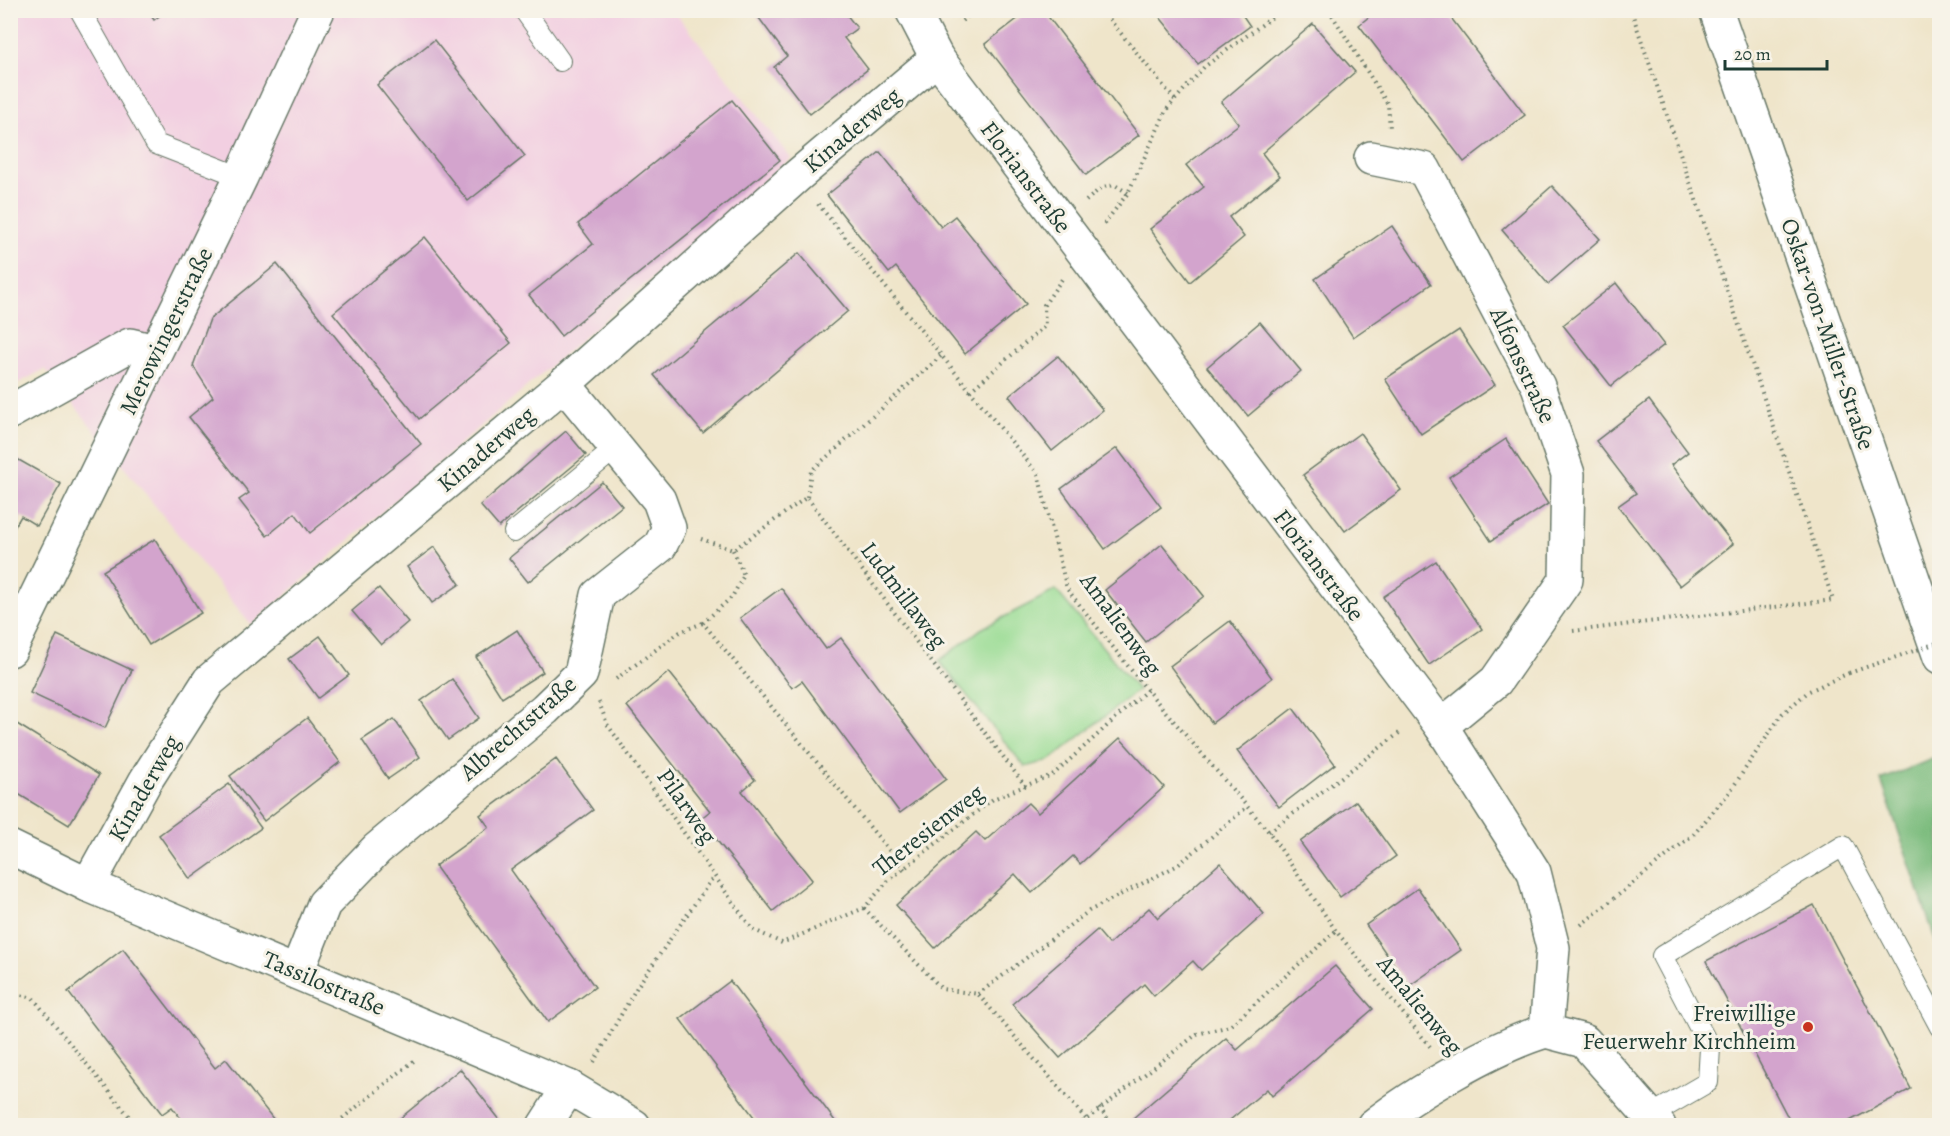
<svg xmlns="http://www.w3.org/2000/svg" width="1950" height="1136" font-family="Alegreya,serif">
<rect width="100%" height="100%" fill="#f7f3e8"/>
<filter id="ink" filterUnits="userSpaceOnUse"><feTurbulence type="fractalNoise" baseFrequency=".0167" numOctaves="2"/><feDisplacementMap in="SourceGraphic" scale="12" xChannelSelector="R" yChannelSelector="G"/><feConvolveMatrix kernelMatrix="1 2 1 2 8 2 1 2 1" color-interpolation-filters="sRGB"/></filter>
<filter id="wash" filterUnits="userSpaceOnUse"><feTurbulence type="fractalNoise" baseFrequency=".008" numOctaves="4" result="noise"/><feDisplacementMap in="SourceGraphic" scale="24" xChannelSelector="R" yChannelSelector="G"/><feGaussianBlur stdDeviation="1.35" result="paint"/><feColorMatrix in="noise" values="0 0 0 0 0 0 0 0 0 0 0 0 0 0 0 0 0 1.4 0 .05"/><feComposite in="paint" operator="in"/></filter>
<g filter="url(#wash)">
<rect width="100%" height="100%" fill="#efe5ca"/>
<polygon fill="#f2cfe1" points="11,11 674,11 791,158 251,625 45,369 11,387"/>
<polygon fill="#97db92" stroke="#5b8c63" stroke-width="1.5" points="1056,590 1138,690 1050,760 1025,767 939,661 981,629"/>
<polygon fill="#79bb7c" stroke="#4c7c58" stroke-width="1.5" points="1937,757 1940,765 1939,951 1881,780"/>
<g id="blocks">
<g fill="#d3a4cd">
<polygon points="147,10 167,10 154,20"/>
<polygon points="753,10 843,10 857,28 844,38 868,69 810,114 774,67 787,56"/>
<polygon points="1029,10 1043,10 1139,135 1086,175 985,44"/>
<polygon points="1154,10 1239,10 1250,26 1198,64"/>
<polygon points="1377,10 1445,10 1525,115 1464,162 1359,25"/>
<polygon points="1313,24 1355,72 1262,153 1280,176 1229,217 1244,237 1190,282 1150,229 1204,187 1186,165 1239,124 1221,102"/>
<polygon points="434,40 525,156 468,201 377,85"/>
<polygon points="732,100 780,160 561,336 529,295 593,244 578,224"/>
<polygon points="880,152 941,227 955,216 1026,304 965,354 896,267 889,273 827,195"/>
<polygon points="1552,186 1600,239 1548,284 1502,230"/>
<polygon points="1392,226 1431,284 1353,337 1315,279"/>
<polygon points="425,237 511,343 419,419 333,313"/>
<polygon points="799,253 848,311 703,433 654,375"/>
<polygon points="277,264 421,444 310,533 295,513 267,536 239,500 249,493 189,417 213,397 193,366 210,319"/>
<polygon points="1616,283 1664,345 1611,386 1563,325"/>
<polygon points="1260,322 1301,371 1248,416 1207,367"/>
<polygon points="1459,330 1495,385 1421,434 1385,379"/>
<polygon points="1058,356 1103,410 1052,451 1009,396"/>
<polygon points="1649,400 1688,452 1671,465 1733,544 1680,586 1618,506 1636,493 1596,441"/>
<polygon points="566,431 586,455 499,527 480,505"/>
<polygon points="1360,433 1401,490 1345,531 1303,475"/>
<polygon points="1506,439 1548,504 1491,541 1449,477"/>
<polygon points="1117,448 1161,507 1105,549 1061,489"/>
<polygon points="10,455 61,484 37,526 21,516 10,535"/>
<polygon points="602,482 622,506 528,582 509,558"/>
<polygon points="155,539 201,613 149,645 103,571"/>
<polygon points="1162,544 1204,596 1146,642 1105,590"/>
<polygon points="434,547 460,584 432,603 407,567"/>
<polygon points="1436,561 1482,629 1429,665 1383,597"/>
<polygon points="379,588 408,622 381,645 352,611"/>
<polygon points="781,588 826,649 841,638 946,779 900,813 802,681 792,688 740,618"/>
<polygon points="1230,621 1272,678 1212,723 1170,666"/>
<polygon points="517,630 543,672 502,698 476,657"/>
<polygon points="57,635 132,670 105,728 30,693"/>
<polygon points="320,636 349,675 318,698 289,659"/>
<polygon points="669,672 755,780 742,791 812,880 773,911 700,819 710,811 627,706"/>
<polygon points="452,679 479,718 448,740 421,701"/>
<polygon points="1293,708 1335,764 1279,807 1237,751"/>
<polygon points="307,718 340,762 264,821 230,776"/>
<polygon points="394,719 420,757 388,779 362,740"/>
<polygon points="17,724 99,775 69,825 10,789 10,734"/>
<polygon points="1120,738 1164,787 1080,864 1073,856 1032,893 1015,874 935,948 896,905 976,832 985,841 1028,803 1038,813"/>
<polygon points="556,759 593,810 511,870 595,987 548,1022 435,866 489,827 480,815"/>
<polygon points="229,784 261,828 190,879 159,835"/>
<polygon points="1356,801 1396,856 1340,897 1300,842"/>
<polygon points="1220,863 1264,914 1201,970 1193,961 1154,996 1144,984 1060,1058 1012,1004 1097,930 1109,944 1149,908 1158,918"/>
<polygon points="1418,888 1461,950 1409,986 1366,925"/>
<polygon points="1814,905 1911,1089 1842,1125 1792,1125 1706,961"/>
<polygon points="123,949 215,1068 226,1059 278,1125 186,1125 172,1107 162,1114 68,992"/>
<polygon points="1335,966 1373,1009 1272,1096 1267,1089 1224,1125 1138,1125 1132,1119 1226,1038 1237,1050"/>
<polygon points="730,981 838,1125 760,1125 680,1019"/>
<polygon points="460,1069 504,1125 392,1125"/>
</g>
</g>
</g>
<g filter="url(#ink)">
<use href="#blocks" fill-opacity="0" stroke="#687868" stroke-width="1.5"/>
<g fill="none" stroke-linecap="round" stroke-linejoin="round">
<g stroke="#687868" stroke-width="22">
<g id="service">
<polyline points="80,10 156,144 241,177"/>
<polyline points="524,10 560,61"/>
<polyline points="514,532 616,448"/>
<polyline points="1651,1115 1708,1082 1710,1048 1662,956 1843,846 1940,1027"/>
</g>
</g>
<g stroke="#687868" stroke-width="36">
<g id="minor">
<polyline points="912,10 937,58 1441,726 1534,872 1553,948 1546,1031 1584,1041 1659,1126"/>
<polyline points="1371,158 1424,169 1538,386 1568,474 1566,580 1496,681 1441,726"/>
<polyline points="10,412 130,345 155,351"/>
<polyline points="10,650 241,177 318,10"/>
<polyline points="10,847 88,885 569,1087 634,1126"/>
<polyline points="88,885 146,780 209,681 564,384 796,177 937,58"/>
<polyline points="297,972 324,904 377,849 545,709 581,674 598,595 660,546 669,528 659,500 564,384"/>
<polyline points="544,1126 569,1087"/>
<path d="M 1373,1126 C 1415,1093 1495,1046 1546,1031"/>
</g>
</g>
<g stroke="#687868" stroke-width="36">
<polyline id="secondary" points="1716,10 1940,657"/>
</g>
<g stroke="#687868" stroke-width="4" stroke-dasharray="1.5 4.5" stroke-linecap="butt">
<polyline points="1102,10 1175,100"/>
<polyline points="1329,10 1388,105 1390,128"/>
<polyline points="962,21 975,10"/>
<polyline points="1086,201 1102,187 1115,185 1128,193"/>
<polyline points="818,204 1038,474 1067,589 1147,690 1269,832 1336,931 1432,1049"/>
<polyline points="1104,224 1128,193 1167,109 1204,67 1282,10"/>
<polyline points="970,391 1045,326 1044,305 1062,279"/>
<polyline points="807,497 811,471 941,356"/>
<polyline points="701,539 733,550 807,497 1026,787"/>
<polyline points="733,550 744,575 732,597 703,623 905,870"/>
<polyline points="1573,631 1833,600 1631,10"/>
<polyline points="616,679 680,632 703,623"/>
<polyline points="599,702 607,724 752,929 782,943 864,908 888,881 993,799 1054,774 1147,690"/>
<polyline points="1269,832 1402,731"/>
<polyline points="864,908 942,989 978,994 1086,1119"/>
<polyline points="1581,925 1694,834 1729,793 1782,714 1809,691 1849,673"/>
<polyline points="10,992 33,998 137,1126"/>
<polyline points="978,994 1089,911 1178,865 1247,807"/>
<polyline points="594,1062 637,987 714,876"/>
<polyline points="1099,1108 1114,1126"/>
<polyline points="333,1126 415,1060"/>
<polyline points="1078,1126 1197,1034 1230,1026 1336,931"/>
</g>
<use href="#service" stroke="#fff" stroke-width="20"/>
<use href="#minor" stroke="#fff" stroke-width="33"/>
<use href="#secondary" stroke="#fff" stroke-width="33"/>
<polyline stroke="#687868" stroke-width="4" stroke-dasharray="1.5 4.5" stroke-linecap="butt" points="1849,673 1940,642"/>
</g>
</g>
<circle fill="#c8321e" stroke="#f7f3e8" stroke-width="2" cx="1808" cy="1027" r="6"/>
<g text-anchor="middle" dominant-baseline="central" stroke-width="6" stroke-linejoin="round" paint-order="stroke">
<g font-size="24" fill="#1f3d34" stroke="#f7f3e8">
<text transform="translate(852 130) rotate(-40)">Kinaderweg</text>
<text transform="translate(1026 177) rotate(53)">Florianstraße</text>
<text transform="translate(166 331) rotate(-64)">Merowingerstraße</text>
<text transform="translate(1828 334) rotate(71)">Oskar-von-Miller-Straße</text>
<text transform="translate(1523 365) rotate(65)">Alfonsstraße</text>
<text transform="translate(486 449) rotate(-40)">Kinaderweg</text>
<text transform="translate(1319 565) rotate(53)">Florianstraße</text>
<text transform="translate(904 595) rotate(53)">Ludmillaweg</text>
<text transform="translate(1121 624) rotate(54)">Amalienweg</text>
<text transform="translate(518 728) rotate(-41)">Albrechtstraße</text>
<text transform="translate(144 788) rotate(-60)">Kinaderweg</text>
<text transform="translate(687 806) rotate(55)">Pilarweg</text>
<text transform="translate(928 830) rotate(-38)">Theresienweg</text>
<text transform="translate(324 983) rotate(23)">Tassilostraße</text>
<text transform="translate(1420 1005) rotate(51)">Amalienweg</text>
</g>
<g font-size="24" fill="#1f3d34" stroke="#f7f3e8" text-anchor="end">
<text x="1796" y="1013">Freiwillige<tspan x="1796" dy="28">Feuerwehr Kirchheim</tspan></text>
</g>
</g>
<rect width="1950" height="1136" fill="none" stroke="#f7f3e8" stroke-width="36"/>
<path d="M1725 60v9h102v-9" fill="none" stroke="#1f3d34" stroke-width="3"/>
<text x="1734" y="60" font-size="18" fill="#1f3d34" stroke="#f7f3e8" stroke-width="4.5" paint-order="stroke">20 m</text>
</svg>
